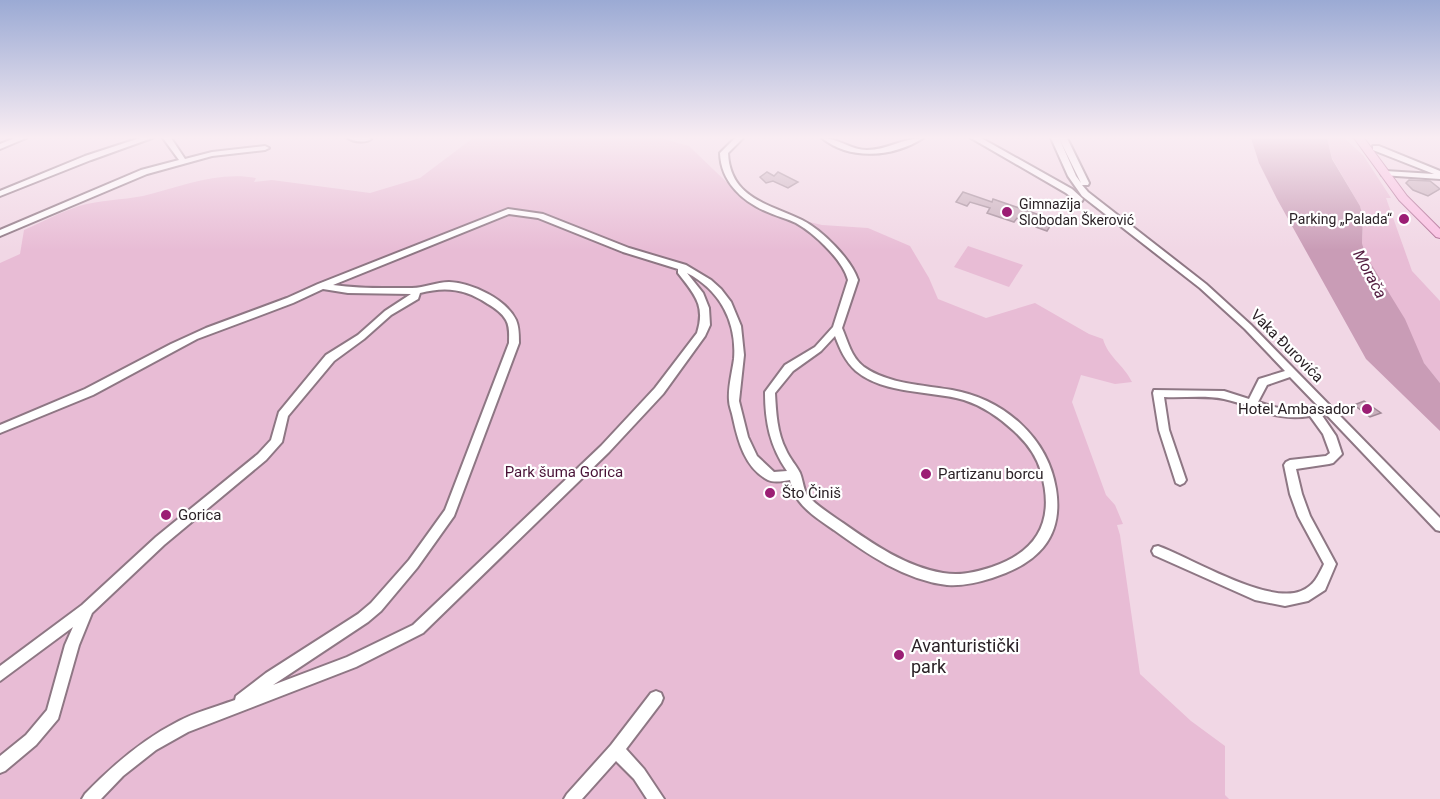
<svg xmlns="http://www.w3.org/2000/svg" width="1440" height="799" font-family="Roboto,sans-serif">
<rect width="100%" height="100%" fill="#f1d7e5"/>
<g fill="#e8bcd5">
<path d="M 473,138 L 661,138 L 689,146 L 742,197 L 767,212 L 822,225 L 868,228 L 910,246 L 929,278 L 938,299 L 986,318 L 1035,303 L 1089,334 L 1103,339 C 1108,357 1124,365 1132,382 L 1115,384 L 1081,375 L 1072,402 L 1106,495 L 1115,505 L 1123,524 L 1117,525 L 1120,535 L 1140,674 L 1191,721 L 1225,746 L 1225,795 L 1229,799 L 0,799 L 0,263 L 20,254 L 24,230 C 42,222 61,212 79,206 C 100,200 122,200 143,196 C 180,187 217,171 256,178 L 254,182 L 272,180 L 370,193 L 420,178 Z"/>
<polygon points="1327,138 1344,138 1363,155 1391,198 1386,198 1412,271 1440,301 1440,383 1424,363 1365,254 1362,243 1363,217 1360,206 1332,158"/>
<polygon points="968,246 1023,265 1009,287 954,267"/>
</g>
<polygon fill="#c99cb6" points="1251,138 1327,138 1332,159 1360,206 1363,217 1362,243 1365,254 1405,319 1424,363 1440,383 1440,431 1366,359 1277,199 1259,163"/>
<g fill="#c9b0bd" stroke="#a08996" stroke-width="1.5">
<polygon points="767,172 774,176 778,172 798,182 788,188 773,181 766,183 760,177"/>
<polygon points="1409,180 1430,181 1440,189 1428,196 1413,190 1406,183"/>
<polygon points="963,192 992,202 993,199 1054,220 1047,231 1036,227 1038,224 1017,218 1014,222 987,213 990,208 970,202 967,206 956,202"/>
<polygon points="1364,401 1381,413 1370,417 1354,405"/>
</g>
<g fill="none" stroke-linecap="round" stroke-linejoin="round">
<g stroke="#8e7784" stroke-width="4">
<g id="minor">
<polygon points="15,138 26,138 0,149 0,144"/>
<polygon points="140,138 152,138 91,160 0,196 0,191 85,156"/>
<polygon points="163,138 171,138 185,159 212,152 265,146 269,148 265,150 212,156 147,174 0,236 0,230 141,170 179,160"/>
<path d="M 348,138 L 370,138 L 371,139 C 366,143 354,142 348,138 Z"/>
<path d="M 735,138 L 743,138 L 728,153 C 730,199 770,204 802,220 C 822,230 851,259 858,280 L 842,328 C 848,342 851,357 864,367 C 888,384 923,385 952,390 C 1003,399 1048,437 1056,489 C 1064,539 1036,564 992,578 C 976,583 963,586 947,585 C 905,580 867,554 834,530 C 821,521 808,513 799,501 C 794,495 792,488 790,480 C 784,481 774,483 768,480 C 745,468 738,441 733,418 C 732,412 729,406 729,400 C 728,387 732,373 734,359 C 737,322 720,290 687,273 L 703,293 L 709,308 L 710,325 L 705,336 L 663,394 L 609,452 L 423,633 L 356,667 L 188,732 L 156,750 L 123,776 L 101,799 L 82,799 L 85,794 C 113,765 142,740 177,722 C 195,712 216,707 235,700 L 236,696 L 266,673 L 358,614 L 371,603 L 409,560 L 445,510 L 509,343 C 509,335 510,327 506,320 C 502,313 495,308 488,304 C 466,289 446,286 420,293 L 418,299 L 391,315 L 364,339 L 334,361 L 288,416 L 282,442 L 266,460 L 164,545 L 92,613 L 79,645 L 58,719 L 36,745 L 5,771 L 0,773 L 0,756 L 26,735 L 47,710 L 65,645 L 73,627 L 0,681 L 0,666 L 82,605 L 156,537 L 258,454 L 271,440 L 279,412 L 326,355 L 358,335 L 385,311 L 411,294 L 348,293 L 323,289 L 293,303 L 197,339 L 93,395 L 0,433 L 0,425 L 85,389 L 171,344 L 206,328 L 287,298 L 318,284 L 508,209 L 543,214 L 629,248 L 686,265 L 711,280 L 721,289 L 731,302 L 741,326 L 744,355 L 739,401 L 748,437 L 757,456 L 774,472 L 787,471 C 770,446 765,422 765,392 L 785,365 L 815,347 L 833,327 L 848,280 C 843,260 814,233 796,223 C 788,219 779,217 770,213 C 744,203 721,183 720,153 ZM 509,214 L 538,218 L 623,252 L 678,269 L 678,273 C 694,294 706,305 697,333 L 655,388 L 601,446 L 413,625 L 347,657 L 273,685 L 368,622 L 381,611 L 417,568 L 454,516 L 519,343 C 519,335 519,327 516,320 C 506,299 472,283 449,282 C 436,282 425,288 412,288 C 386,288 359,289 333,285 ZM 835,336 C 840,349 845,361 856,371 C 885,395 930,390 964,400 C 983,406 1000,418 1014,431 C 1026,442 1037,456 1041,472 C 1055,519 1039,551 992,567 C 976,572 961,576 943,573 C 906,567 873,544 843,523 C 830,514 817,506 807,495 C 803,488 803,480 800,473 C 796,465 790,459 786,450 C 777,433 776,412 775,393 L 793,371 L 821,351 Z"/>
<path d="M 822,138 C 838,138 851,150 867,150 C 887,150 903,138 923,138 C 894,157 850,161 822,138 Z"/>
<polygon points="971,138 981,138 1072,189 1083,199 1082,201 1076,201 1066,193"/>
<path d="M 1051,138 L 1059,138 L 1076,176 L 1081,183 L 1059,138 L 1067,138 L 1089,183 L 1088,185 L 1082,185 L 1088,192 L 1206,284 L 1251,325 L 1440,518 L 1440,531 L 1436,530 L 1324,412 L 1321,414 L 1336,436 L 1342,454 L 1333,463 L 1329,464 L 1296,469 L 1302,494 L 1310,516 L 1336,564 L 1325,590 L 1308,601 L 1285,606 L 1255,600 L 1154,555 L 1152,551 L 1154,547 L 1158,546 C 1191,558 1268,605 1301,591 C 1314,586 1318,576 1324,564 L 1298,516 L 1290,494 L 1284,465 L 1286,462 L 1290,460 L 1326,456 L 1330,453 L 1323,434 L 1310,416 C 1274,422 1257,406 1224,399 C 1206,395 1183,398 1164,397 L 1169,430 L 1186,480 L 1184,483 L 1180,485 L 1176,483 L 1159,430 L 1153,393 L 1154,390 L 1224,391 L 1249,399 L 1259,379 L 1285,371 L 1245,329 L 1200,288 L 1082,196 L 1068,176 ZM 1290,377 L 1319,407 C 1291,411 1285,411 1258,402 L 1267,385 Z"/>
<polygon points="1373,146 1379,146 1440,171 1440,179 1382,175 1381,173 1385,171 1434,174 1373,150"/>
<polygon points="656,691 661,693 663,698 661,703 626,749 644,769 664,799 647,799 634,779 616,761 582,799 564,799 567,794 611,745 651,693"/>
</g>
</g>
<g stroke="#af6d94" stroke-width="2">
<polygon id="major" points="1354,138 1364,138 1407,196 1440,229 1440,238 1436,237 1399,200"/>
</g>
<use href="#minor" fill="#fff" fill-rule="evenodd"/>
<use href="#major" fill="#fabfe2" fill-rule="evenodd"/>
</g>
<linearGradient id="sky" x2="0" y2="1"><stop stop-color="#9baad4"/><stop offset="0.55" stop-color="#f9edf3"/><stop offset="1" stop-color="#f9edf3" stop-opacity="0"/></linearGradient>
<rect width="1440" height="250" fill="url(#sky)"/>
<g fill="#9b1e74" stroke="#fff" stroke-width="2">
<circle cx="1007" cy="212" r="6"/>
<circle cx="1404" cy="219" r="6"/>
<circle cx="1367" cy="409" r="6"/>
<circle cx="926" cy="474" r="6"/>
<circle cx="770" cy="493" r="6"/>
<circle cx="166" cy="515" r="6"/>
<circle cx="899" cy="655" r="6"/>
</g>
<g text-anchor="middle" dominant-baseline="central" stroke-width="4.5" stroke-linejoin="round" paint-order="stroke">
<g font-size="14" fill="#2b2227" stroke="#fff" text-anchor="start">
<text x="1019" y="204">Gimnazija<tspan x="1019" dy="16">Slobodan Škerović</tspan></text>
<text x="1392" y="219" text-anchor="end">Parking „Palada“</text>
</g>
<g font-size="15" fill="#2b2227" stroke="#fff">
<text transform="translate(1287 346) rotate(45)">Vaka Đurovića</text>
</g>
<g font-size="15" fill="#2b2227" stroke="#fff" text-anchor="start">
<text x="1355" y="409" text-anchor="end">Hotel Ambasador</text>
<text x="938" y="474">Partizanu borcu</text>
<text x="782" y="493">Što Činiš</text>
<text x="178" y="515">Gorica</text>
</g>
<g font-size="15" fill="#491337" stroke="#fff">
<text x="564" y="472">Park šuma Gorica</text>
</g>
<g font-size="16" font-style="italic" fill="#541e41" stroke="#fff">
<text transform="translate(1370 274) rotate(62)">Morača</text>
</g>
<g font-size="18" fill="#2b2227" stroke="#fff" text-anchor="start">
<text x="911" y="645">Avanturistički<tspan x="911" dy="21">park</tspan></text>
</g>
</g>
</svg>
